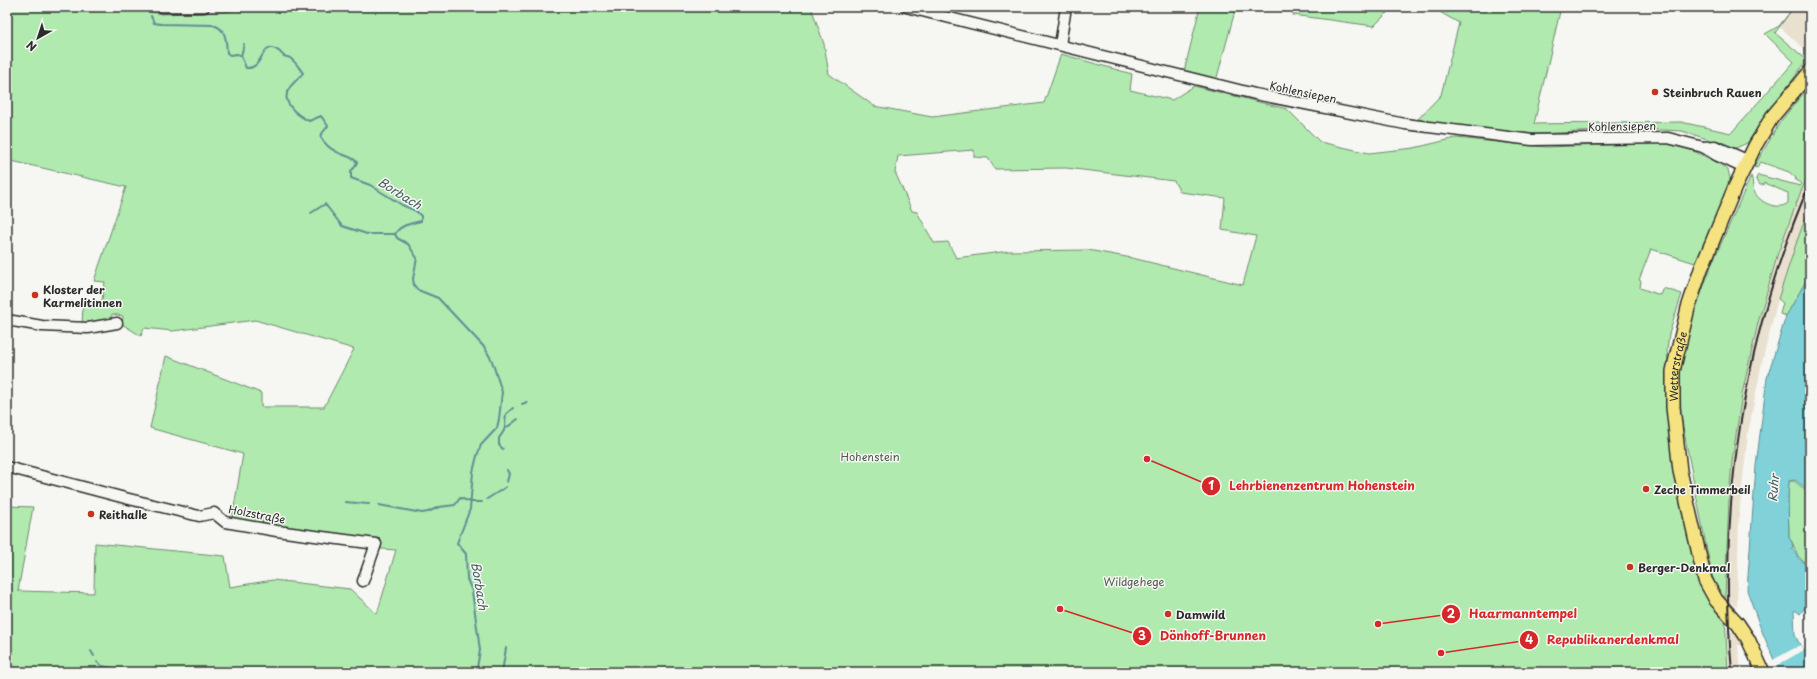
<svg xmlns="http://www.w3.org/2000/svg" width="1817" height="679" font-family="'Playpen Sans',sans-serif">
<rect width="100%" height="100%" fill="#f6f6f2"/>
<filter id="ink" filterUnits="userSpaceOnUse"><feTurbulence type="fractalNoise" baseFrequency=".025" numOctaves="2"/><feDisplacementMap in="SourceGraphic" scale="8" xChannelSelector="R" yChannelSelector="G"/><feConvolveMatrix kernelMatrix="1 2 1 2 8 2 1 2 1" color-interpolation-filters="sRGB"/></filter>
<g filter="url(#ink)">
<g fill="#e9e0d0">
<polygon points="1795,7 1810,7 1810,54 1780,27"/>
<polygon points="1810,173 1810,206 1778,299 1762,362 1748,433 1739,515 1737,607 1725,599 1726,535 1732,462 1742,394 1758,323 1778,253 1801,191"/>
<polygon points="1727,630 1738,634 1740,638 1741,645 1738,645 1741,672 1729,672"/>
</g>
<g fill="#b0eaaf" stroke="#6e8a6d" fill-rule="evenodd">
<path d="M 7,7 L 128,7 L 161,14 L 224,12 L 245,7 L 811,7 L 824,44 L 829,74 L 874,106 L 932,117 L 1044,103 L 1061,54 L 1132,74 L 1130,90 L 1172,100 L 1194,86 L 1287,109 L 1320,142 L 1369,153 L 1414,148 L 1456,138 L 1546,147 L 1664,143 L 1691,150 L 1715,161 L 1728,170 L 1731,182 L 1701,255 L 1699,255 L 1695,263 L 1651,249 L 1639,280 L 1641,281 L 1640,288 L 1660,295 L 1663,288 L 1682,294 L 1669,334 L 1667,350 L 1680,498 L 1725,617 L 1728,672 L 7,672 L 7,506 L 33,507 L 18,591 L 94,593 L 95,543 L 225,556 L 230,587 L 273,580 L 350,589 L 377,614 L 396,550 L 357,547 L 340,537 L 231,525 L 243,454 L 150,428 L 166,356 L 261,393 L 261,407 L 324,407 L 354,349 L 255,320 L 173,331 L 144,328 L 141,336 L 122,324 L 123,316 L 112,314 L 111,322 L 82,326 L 83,303 L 101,305 L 105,282 L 94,281 L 126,187 L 7,160 ZM 974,150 L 974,157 L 988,158 L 995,169 L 1066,168 L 1174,181 L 1180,192 L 1225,198 L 1222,230 L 1256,236 L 1243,285 L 1132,258 L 1088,250 L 1009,251 L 956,258 L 948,242 L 934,243 L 917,212 L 912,211 L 895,172 L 898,156 Z"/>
<polygon points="1200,7 1236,7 1216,81 1184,72"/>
<polygon points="1294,7 1393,7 1374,26 1293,15"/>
<polygon points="1431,7 1561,7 1534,124 1681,122 1731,133 1794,62 1765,34 1779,26 1794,7 1775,33 1807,60 1747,143 1736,148 1729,146 1682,131 1642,129 1536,134 1442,125 1418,119 1441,95 1459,23"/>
<path d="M 1810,85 L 1810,173 L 1801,191 L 1778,253 L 1758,323 L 1742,394 L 1732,462 L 1729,499 L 1725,599 L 1719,591 L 1712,576 L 1681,417 L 1680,374 L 1684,345 L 1692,319 L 1711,266 L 1751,176 C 1753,180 1752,186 1754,191 C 1759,203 1778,211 1788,203 L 1788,193 L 1764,183 L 1763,185 L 1760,185 L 1756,179 L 1758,175 L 1800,186 L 1802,184 L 1795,180 L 1796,178 L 1789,172 L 1761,162 L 1757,168 L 1754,167 L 1780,122 Z"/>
<polygon points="1810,206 1810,274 1786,316 1780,314 1783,303 1778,299 1797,241"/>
<polygon points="1789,481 1794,481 1810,493 1810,568 1798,556 1792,542 1789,538 1788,496"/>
</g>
<polygon fill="#80d2d8" stroke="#5e8f93" points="1810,274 1810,491 1795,480 1789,481 1788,496 1789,538 1792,542 1793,548 1791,549 1793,549 1798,558 1810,568 1810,602 1800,614 1795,610 1794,612 1795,635 1800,645 1810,658 1810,672 1779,672 1759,624 1747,590 1756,466 1767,378 1786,316"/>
<polygon fill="#f6f6f2" points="1800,645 1804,650 1774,667 1771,661"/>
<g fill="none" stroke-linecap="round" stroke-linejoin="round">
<g stroke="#5e8f93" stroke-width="2">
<path d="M 151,16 L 154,23 L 161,24 L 213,25 C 227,29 226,41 227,53 L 230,55 L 237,54 L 241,56 L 246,68 C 264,70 261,39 277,50 C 280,51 282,55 284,56 C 286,57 289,57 290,58 C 296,62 299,68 303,73 C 299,78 294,82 290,87 C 279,102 297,115 309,121 L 321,116 L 328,126 L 320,136 C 324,143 330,149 337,152 C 343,156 352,156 357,162 L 355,167 L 351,171 L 351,178 L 370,185 L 402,205 L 416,211 L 421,216 L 421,221 C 412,223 400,225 395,234 L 397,238 L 408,244 L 417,258 L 413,279 L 414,285 L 418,290 L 438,298 L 485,348 L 492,361 L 502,392 L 499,419 L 497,428 L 481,445 L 477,456 L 473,472 L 470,509 L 457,543 L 466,554 L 467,579 L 472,591 L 480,650 L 477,668 L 479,672"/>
<polyline points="241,56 244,44"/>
<polyline points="311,213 325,204 342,226 367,234 395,234"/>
<polyline points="522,404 527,402"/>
<polyline points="506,428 518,419"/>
<path d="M 503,449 L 499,445 L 499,438 C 508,426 504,428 506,414 L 513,408"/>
<polyline points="507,470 509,474 507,482"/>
<polyline points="487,499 506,487"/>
<polyline points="345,502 369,504"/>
<polyline points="379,505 422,513 428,512 439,507 455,505 460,498 471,502 482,502"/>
<polyline points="91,651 94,656"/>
<polyline points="97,662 102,666 124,670"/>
<polyline points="502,672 506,648"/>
</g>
<g stroke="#2b2b2b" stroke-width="13">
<g id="minor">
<polyline points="161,7 204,7"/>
<polyline points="906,7 1255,94 1405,124 1532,140 1668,138 1703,147 1715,146 1747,160"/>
<polyline points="1060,45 1066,7"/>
<polyline points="1703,147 1716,155 1744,168"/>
<polyline points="7,320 42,326 88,328 117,323"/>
<polyline points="7,467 125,498 199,516 214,513 225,522 277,531 376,544 363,581"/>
</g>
</g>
<g stroke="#2b2b2b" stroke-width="16">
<g id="major">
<path id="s1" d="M 1763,672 L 1748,639 L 1738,624 L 1716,600 L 1705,580 L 1680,471 L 1673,407 L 1673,371 L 1688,308 L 1701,269 L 1735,187 L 1755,146 L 1772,117 L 1810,72"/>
</g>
</g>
<use href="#minor" stroke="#f6f6f2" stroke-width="10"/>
<use href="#major" stroke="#f5e382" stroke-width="13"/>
<path stroke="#2b2b2b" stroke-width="2" d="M 1732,672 C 1717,507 1744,335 1810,183"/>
</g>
</g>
<g fill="#c8321e" stroke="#f6f6f2" stroke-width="1.5">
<circle cx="1655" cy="92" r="4"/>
<circle cx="35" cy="295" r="4"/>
<circle cx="1646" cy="489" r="4"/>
<circle cx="91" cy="514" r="4"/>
<circle cx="1630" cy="567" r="4"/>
<circle cx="1168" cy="614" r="4"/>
</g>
<g text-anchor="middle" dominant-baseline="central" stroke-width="3" stroke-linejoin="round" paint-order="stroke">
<g font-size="11" fill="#2b2b2b" stroke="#f6f6f2">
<text transform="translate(1303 92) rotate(12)">Kohlensiepen</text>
<text transform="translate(1622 126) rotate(-1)">Kohlensiepen</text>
<text stroke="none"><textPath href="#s1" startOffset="327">Wetterstraße</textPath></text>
<text transform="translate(257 514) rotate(11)">Holzstraße</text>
</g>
<g font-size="11" font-weight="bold" fill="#2b2b2b" stroke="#f6f6f2" text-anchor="start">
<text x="1663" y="92">Steinbruch Rauen</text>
<text x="43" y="289">Kloster der<tspan x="43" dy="13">Karmelitinnen</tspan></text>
<text x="1654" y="489">Zeche Timmerbeil</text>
<text x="99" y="514">Reithalle</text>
<text x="1638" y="567">Berger-Denkmal</text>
<text x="1176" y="614">Damwild</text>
</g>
<g font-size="11" fill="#4c5b4c" stroke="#f6f6f2">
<text x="870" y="456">Hohenstein</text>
<text x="1134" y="581">Wildgehege</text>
</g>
<g font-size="12" font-style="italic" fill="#445d5f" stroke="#f6f6f2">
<text transform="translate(400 193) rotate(32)">Borbach</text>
<text transform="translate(1773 488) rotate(-85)">Ruhr</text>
<text transform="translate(480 586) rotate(81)">Borbach</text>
</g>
</g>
<path fill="none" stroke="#d62828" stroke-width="1.5" d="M1147 459L1211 486M1378 624L1451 614M1060 609L1142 636M1441 653L1529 640"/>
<g fill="#d62828" stroke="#f6f6f2" stroke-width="1.5">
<circle cx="1147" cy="459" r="4"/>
<circle cx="1378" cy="624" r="4"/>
<circle cx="1060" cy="609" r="4"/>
<circle cx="1441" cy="653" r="4"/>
<circle cx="1211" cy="486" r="10"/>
<circle cx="1451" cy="614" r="10"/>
<circle cx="1142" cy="636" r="10"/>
<circle cx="1529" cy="640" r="10"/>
</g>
<g font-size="12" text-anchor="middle" font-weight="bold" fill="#fff">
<text x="1211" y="490">1</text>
<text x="1451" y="618">2</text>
<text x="1142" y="640">3</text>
<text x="1529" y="644">4</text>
</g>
<g font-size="12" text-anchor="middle" font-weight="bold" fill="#d62828" stroke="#f6f6f2" stroke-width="3" stroke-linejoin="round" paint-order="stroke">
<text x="1322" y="490">Lehrbienenzentrum Hohenstein</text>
<text x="1523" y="618">Haarmanntempel</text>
<text x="1213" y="640">Dönhoff-Brunnen</text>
<text x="1613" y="644">Republikanerdenkmal</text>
</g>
<rect width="1817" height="679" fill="none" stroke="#f6f6f2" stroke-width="24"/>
<rect x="12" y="12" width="1793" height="655" fill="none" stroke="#2b2b2b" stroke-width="1.5" filter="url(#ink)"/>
<g transform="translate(38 38) rotate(219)" stroke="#f6f6f2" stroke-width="3" paint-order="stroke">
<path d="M0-3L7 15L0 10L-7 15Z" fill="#2b2b2b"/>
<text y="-6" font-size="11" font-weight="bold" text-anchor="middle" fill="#2b2b2b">N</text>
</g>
</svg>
